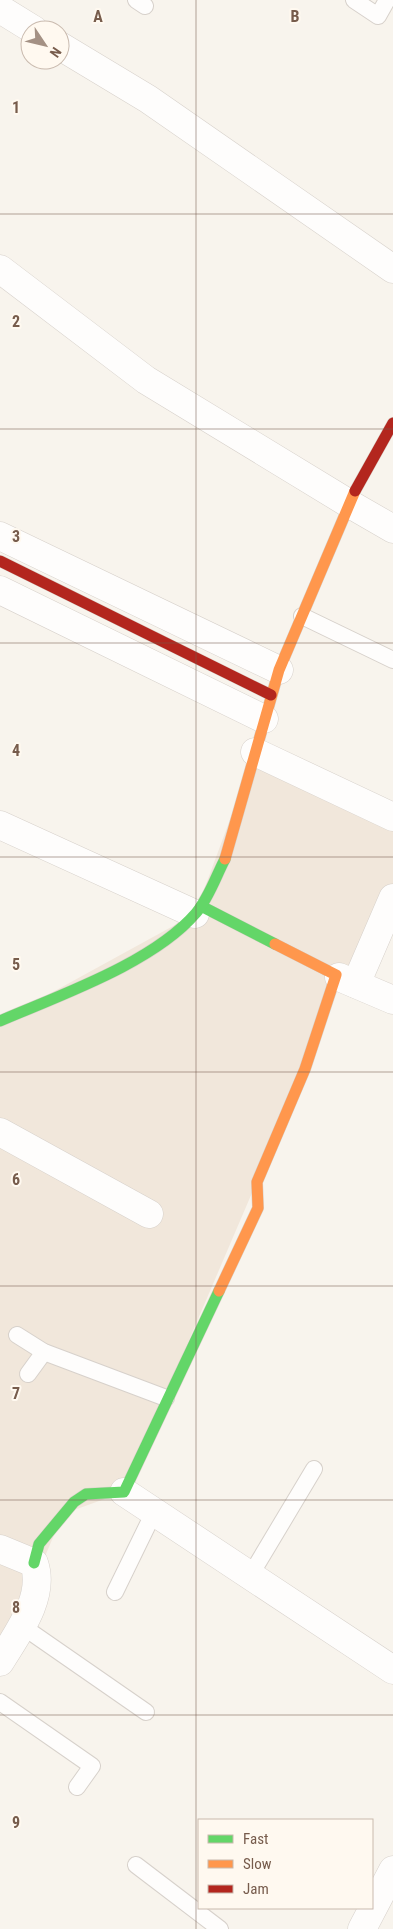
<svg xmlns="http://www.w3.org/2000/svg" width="393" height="1929" font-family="'Roboto Condensed',sans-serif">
<rect width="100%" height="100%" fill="#f8f4ed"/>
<polygon fill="#f1e7db" points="255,752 393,817 393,898 356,984 336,976 305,1069 124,1492 63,1514 0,1662 0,1021 195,914"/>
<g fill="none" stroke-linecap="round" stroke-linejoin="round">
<g stroke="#d7d1cb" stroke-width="18">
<g id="lane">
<polyline points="136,0 145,6"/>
<polyline points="354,0 378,16 387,0"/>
<polyline points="302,616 393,660"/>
<polyline points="17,1335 44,1352 166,1398"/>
<polyline points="28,1374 44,1352"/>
<polyline points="250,1576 314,1469"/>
<polyline points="115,1592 154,1512"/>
<polyline points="22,1626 146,1712"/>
<polyline points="0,1702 92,1766 77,1787"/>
<polyline points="136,1865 220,1929"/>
</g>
</g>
<g stroke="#d7d1cb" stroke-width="29">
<g id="street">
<polyline points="0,9 34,30"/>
<polyline points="60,46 148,99 393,269"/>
<polyline points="0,269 146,380 348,503 393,529"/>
<polyline points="0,536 279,670"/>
<polyline points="0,590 264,719"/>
<polyline points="255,752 393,817"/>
<polyline points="0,825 195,914"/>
<polyline points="339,977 393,1000"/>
<polyline points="356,984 393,898"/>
<polyline points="0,1132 149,1214"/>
<polyline points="124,1492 393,1670"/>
<path d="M 0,1549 L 34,1563 C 46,1597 17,1634 0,1662"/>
<polyline points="362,1929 393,1870"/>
</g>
</g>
<g stroke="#d8d0c9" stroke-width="12">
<g id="fast">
<polyline points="201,906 275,944"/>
<path d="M 0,1021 C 60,995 153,963 196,913 C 209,898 216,876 225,859"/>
<polyline points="34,1563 39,1544 74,1502 86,1494 124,1492 219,1291"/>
</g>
</g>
<g stroke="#d8d0c9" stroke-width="12">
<g id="slow">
<polyline points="225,859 279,670 355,491"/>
<polyline points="219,1291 258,1208 257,1182 305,1069 336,975 275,944"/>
</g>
</g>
<g stroke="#d8d0c9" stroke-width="12">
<g id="jam">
<polyline points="355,491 393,423"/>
<polyline points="0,561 271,695"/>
</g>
</g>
<use href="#lane" stroke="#fefdfc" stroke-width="16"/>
<use href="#street" stroke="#fefdfc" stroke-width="28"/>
<use href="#fast" stroke="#63d668" stroke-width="11"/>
<use href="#slow" stroke="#ff974d" stroke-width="11"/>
<use href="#jam" stroke="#b3261e" stroke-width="11"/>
</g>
<path fill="none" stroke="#775c4c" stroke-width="1" stroke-opacity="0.55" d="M 196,0 L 196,1929M 0,214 L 393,214M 0,429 L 393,429M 0,643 L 393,643M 0,857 L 393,857M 0,1072 L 393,1072M 0,1286 L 393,1286M 0,1500 L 393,1500M 0,1715 L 393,1715"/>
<g font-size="16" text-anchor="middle" font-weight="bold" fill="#775c4c" stroke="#fff9f0" stroke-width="4" stroke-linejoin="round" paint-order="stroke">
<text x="98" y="22">A</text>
<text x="295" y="22">B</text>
<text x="16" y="113">1</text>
<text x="16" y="327">2</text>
<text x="16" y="542">3</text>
<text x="16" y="756">4</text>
<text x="16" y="970">5</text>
<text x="16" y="1185">6</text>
<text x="16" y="1399">7</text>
<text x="16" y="1613">8</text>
<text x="16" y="1828">9</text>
</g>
<rect x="198" y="1819" width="175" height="90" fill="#fff9f0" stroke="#c9baae"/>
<rect x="208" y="1835" width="25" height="8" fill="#63d668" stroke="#c9baae"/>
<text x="243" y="1844" font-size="15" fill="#775c4c">Fast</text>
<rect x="208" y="1860" width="25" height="8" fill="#ff974d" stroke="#c9baae"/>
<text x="243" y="1869" font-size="15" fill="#775c4c">Slow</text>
<rect x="208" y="1885" width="25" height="8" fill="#b3261e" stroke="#c9baae"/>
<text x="243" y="1894" font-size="15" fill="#775c4c">Jam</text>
<g transform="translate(45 45) rotate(125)"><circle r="24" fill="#fff9f0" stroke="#c9baae"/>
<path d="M0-4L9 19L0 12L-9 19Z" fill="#a49184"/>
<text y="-8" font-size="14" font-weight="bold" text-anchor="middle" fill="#775c4c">N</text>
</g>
</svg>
